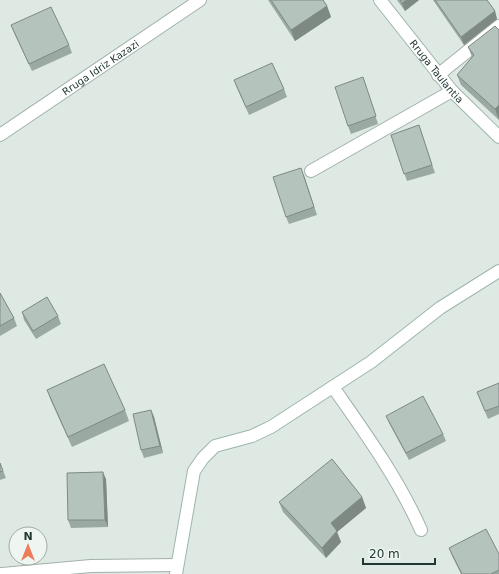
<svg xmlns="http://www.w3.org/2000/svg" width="499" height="574" font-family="'DejaVu Sans',sans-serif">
<rect width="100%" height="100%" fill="#dfe9e4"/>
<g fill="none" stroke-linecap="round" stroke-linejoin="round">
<g stroke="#a2b0ab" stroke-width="14">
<g id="lane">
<polyline points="438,75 499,26"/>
<polyline points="311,171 452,91"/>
<path d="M 333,387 C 365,433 398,478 421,530"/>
</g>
</g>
<g stroke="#a2b0ab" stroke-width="14">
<g id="street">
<path id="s1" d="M 0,135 L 200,0"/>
<polyline points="2,574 91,566 177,565"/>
</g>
</g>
<g stroke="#9eb5ac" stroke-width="14">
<g id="secondary">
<path id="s2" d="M 380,0 L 452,91 L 499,137"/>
<polyline points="176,574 194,471 203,458 215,446 252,436 271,427 371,362 440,308 499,271"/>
</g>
</g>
<use href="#lane" stroke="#fff" stroke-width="12"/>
<use href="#street" stroke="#fff" stroke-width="12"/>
<use href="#secondary" stroke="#fff" stroke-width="12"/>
</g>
<g fill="#9ba9a3">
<polygon points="268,0 323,0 327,6 331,17 295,41"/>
<polygon points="397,0 419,0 405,11"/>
<polygon points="433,0 487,0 495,11 497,19 464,45"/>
<polygon points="11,25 69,45 72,53 32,71 14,33"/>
<polygon points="499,30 499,120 461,85 457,75 472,57 468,47"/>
<polygon points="363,77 378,124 351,134 348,126"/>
<polygon points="234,80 284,89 287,97 249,115 237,88"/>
<polygon points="419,125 435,173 407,181 391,135"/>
<polygon points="304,175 317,215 289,224 286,217"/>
<polygon points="0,293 14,318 17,326 0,336"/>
<polygon points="22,312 58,316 61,324 36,339 24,320"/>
<polygon points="499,383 499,414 488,419 477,392"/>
<polygon points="47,390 125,410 129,421 72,447 51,401"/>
<polygon points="151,410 154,417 163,453 144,458 141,450"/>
<polygon points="386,416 443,434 446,441 409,460 389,423"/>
<polygon points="0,463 6,478 0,480"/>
<polygon points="106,479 108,527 71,528 68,520"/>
<polygon points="362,497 366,508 337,532 341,542 326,558 283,512 279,502"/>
<polygon points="449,548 499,554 499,574 461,574 452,556"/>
</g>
<g fill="#7e8984">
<polygon points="407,0 419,0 405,11 402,3"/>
<polygon points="327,6 331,17 295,41 291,30"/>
<polygon points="495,11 497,19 464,45 461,37"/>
<polygon points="499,105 499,120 495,109"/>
<polygon points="151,410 154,417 163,453 160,446"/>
<polygon points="103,472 106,479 108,527 105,520"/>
<polygon points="362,497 366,508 337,532 341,542 326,558 322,548 331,523"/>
</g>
<g fill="#b4c4bd" stroke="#7e8984">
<polygon points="271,0 323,0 327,6 291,30"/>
<polygon points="400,0 407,0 402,3"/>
<polygon points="435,0 487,0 495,11 461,37"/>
<polygon points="51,7 69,45 29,64 11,25"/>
<polygon points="495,26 499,30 499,105 495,109 457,75 474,55 468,47"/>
<polygon points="272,63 284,89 246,107 234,80"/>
<polygon points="363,77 376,116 348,126 335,87"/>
<polygon points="419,125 432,165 404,174 391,135"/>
<polygon points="301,168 314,207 286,217 273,177"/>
<polygon points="0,293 14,318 0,326"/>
<polygon points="47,297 58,316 33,331 22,312"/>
<polygon points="104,364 125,410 68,437 47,390"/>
<polygon points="499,383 499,406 485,411 477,392"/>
<polygon points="423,396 443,434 406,453 386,416"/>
<polygon points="151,410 160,446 141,450 133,414"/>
<polygon points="332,459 362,497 331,523 337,531 322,548 279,502"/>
<polygon points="0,463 3,471 0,472"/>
<polygon points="103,472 105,520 68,520 67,473"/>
<polygon points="486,529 499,554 499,570 491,574 462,574 449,548"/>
</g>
<g text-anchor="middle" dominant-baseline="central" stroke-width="3" stroke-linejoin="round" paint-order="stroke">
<g font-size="10" fill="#213832" stroke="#eff6f2">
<text stroke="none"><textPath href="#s1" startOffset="121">Rruga Idriz Kazazi</textPath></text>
<text stroke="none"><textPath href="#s2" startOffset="91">Rruga Taulantia</textPath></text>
</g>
</g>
<g transform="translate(28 546)"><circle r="19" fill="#eff6f2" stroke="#9daaa5"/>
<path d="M0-3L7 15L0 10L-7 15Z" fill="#ec7c5a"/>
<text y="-6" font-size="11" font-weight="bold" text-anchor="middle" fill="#213832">N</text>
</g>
<path d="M363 558v6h72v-6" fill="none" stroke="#213832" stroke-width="2"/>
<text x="369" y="558" font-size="12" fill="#213832" stroke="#eff6f2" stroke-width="3" paint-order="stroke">20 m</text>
</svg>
